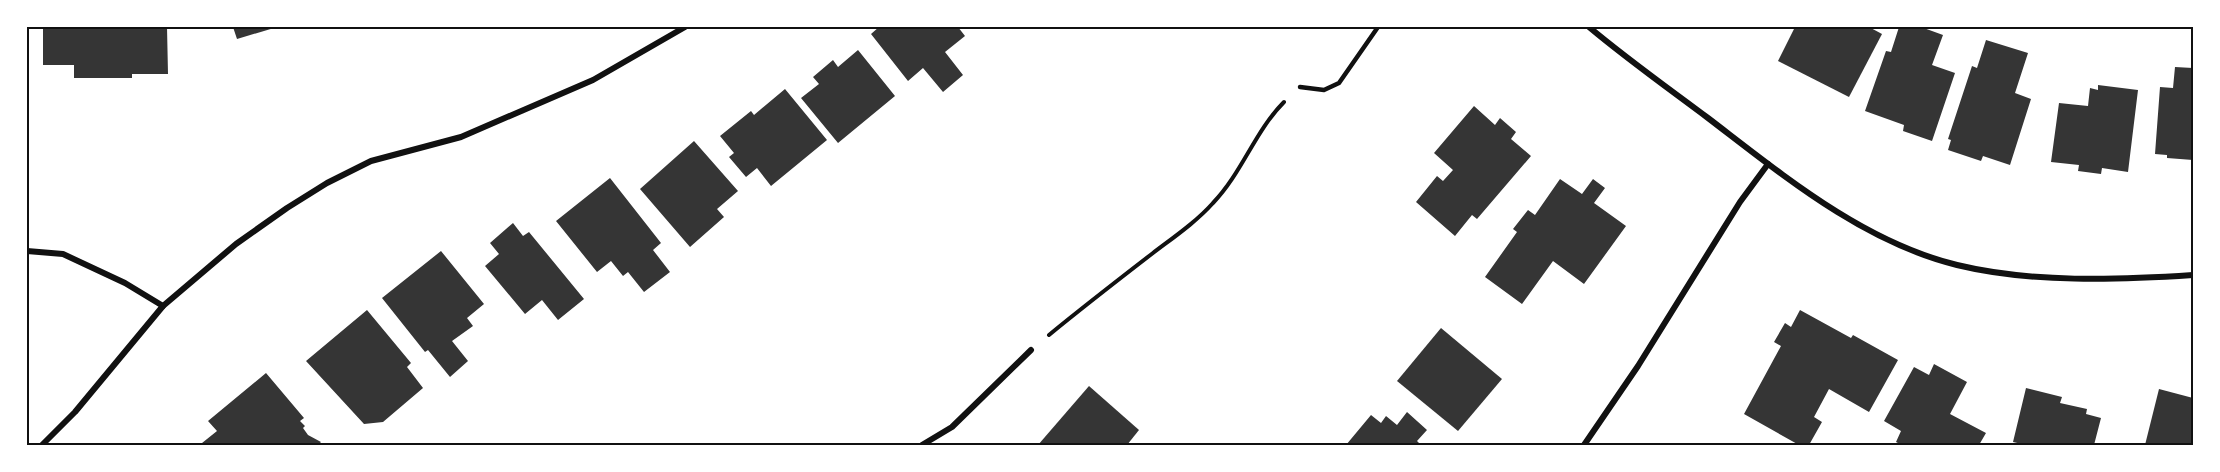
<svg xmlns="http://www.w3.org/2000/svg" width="2220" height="472" font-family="Ubuntu,sans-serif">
<rect width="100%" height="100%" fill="#fff"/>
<g fill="#353535">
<polygon points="43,27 167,27 168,74 132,74 132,78 74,78 74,65 43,65"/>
<polygon points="233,27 274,27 274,28 237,39"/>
<polygon points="879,27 958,27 965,36 945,52 963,75 943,92 923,68 908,81 871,34"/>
<polygon points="1795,27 1869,27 1882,34 1849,97 1778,61"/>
<polygon points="1899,27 1921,27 1943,35 1932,65 1955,73 1932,141 1903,131 1904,125 1865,111 1886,51 1891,52"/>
<polygon points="1986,40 2028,53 2015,93 2031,99 2010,165 1983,156 1981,161 1948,150 1951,140 1948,139 1972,66 1977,68"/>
<polygon points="858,50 895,96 838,143 801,98 819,84 813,77 833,60 838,67"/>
<polygon points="2175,67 2193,68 2193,160 2167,158 2167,155 2155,154 2160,87 2173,88"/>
<polygon points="2098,85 2138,90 2128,172 2102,168 2101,174 2078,171 2079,165 2051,162 2059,103 2088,106 2090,88 2098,90"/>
<polygon points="785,89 827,140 771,186 757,168 746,177 729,157 734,153 720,136 751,111 754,115"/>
<polygon points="1474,106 1495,125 1500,118 1516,132 1511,139 1531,156 1477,219 1472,215 1455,236 1416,202 1437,176 1443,181 1453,170 1434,153"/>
<polygon points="694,141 738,191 717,209 724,217 690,247 640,189"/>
<polygon points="610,178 661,243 653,250 670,272 644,292 628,272 623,276 611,261 597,272 556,221"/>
<polygon points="1560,179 1582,194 1593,179 1605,188 1594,203 1626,226 1584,284 1553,261 1522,304 1485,277 1517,232 1513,229 1528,210 1535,215"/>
<polygon points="513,223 523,236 529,232 584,299 558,320 542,300 525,314 485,266 499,254 490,243"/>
<polygon points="441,251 484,304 467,318 473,326 452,341 468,361 450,377 428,350 425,352 382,298"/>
<polygon points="367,310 411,363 407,367 423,388 383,422 364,424 306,361"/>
<polygon points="1800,310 1851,338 1853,335 1898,360 1869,412 1829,389 1814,417 1822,422 1809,445 1799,445 1744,414 1781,346 1774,342 1785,323 1791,327"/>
<polygon points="1441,328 1502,379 1458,431 1397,381"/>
<polygon points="1934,364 1967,382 1950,414 1986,433 1979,445 1902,445 1896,442 1901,431 1884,421 1914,367 1929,375"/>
<polygon points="266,373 304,418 300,421 305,426 303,428 308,435 321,442 318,445 204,445 202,443 217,431 208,421"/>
<polygon points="1089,386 1139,430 1127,445 1038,445"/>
<polygon points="2026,388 2062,397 2060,403 2087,409 2086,414 2101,418 2094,445 2026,445 2013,442"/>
<polygon points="2159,389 2193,398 2193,445 2145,445"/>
<polygon points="1407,412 1427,430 1417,441 1421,445 1346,445 1371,415 1381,423 1386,416 1397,425"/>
</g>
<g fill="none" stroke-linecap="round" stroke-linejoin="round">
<path stroke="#111" stroke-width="4" d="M 1049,335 C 1083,307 1118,280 1153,253 C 1174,237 1196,222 1213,203 C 1242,173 1255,131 1284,102"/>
<polyline stroke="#111" stroke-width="4.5" points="1300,87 1324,90 1339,83 1378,27"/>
<g stroke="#111" stroke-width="6">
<path d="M 1589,27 C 1627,59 1668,88 1708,118 C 1784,176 1863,242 1957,265 C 2031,283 2118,280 2193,275"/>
<polyline points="27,251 63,254 125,283 163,306"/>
<polyline points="42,445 75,412 163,306 236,244 287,208 327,183 371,161 461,137 593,80 685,27"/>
<polyline points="922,445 952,427 1031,350"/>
<polyline points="1584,445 1638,366 1740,202 1768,164"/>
</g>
</g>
<rect width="2220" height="472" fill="none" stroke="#ffffff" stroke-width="57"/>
<rect x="28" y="28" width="2164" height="416" fill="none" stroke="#111" stroke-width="2"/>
</svg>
